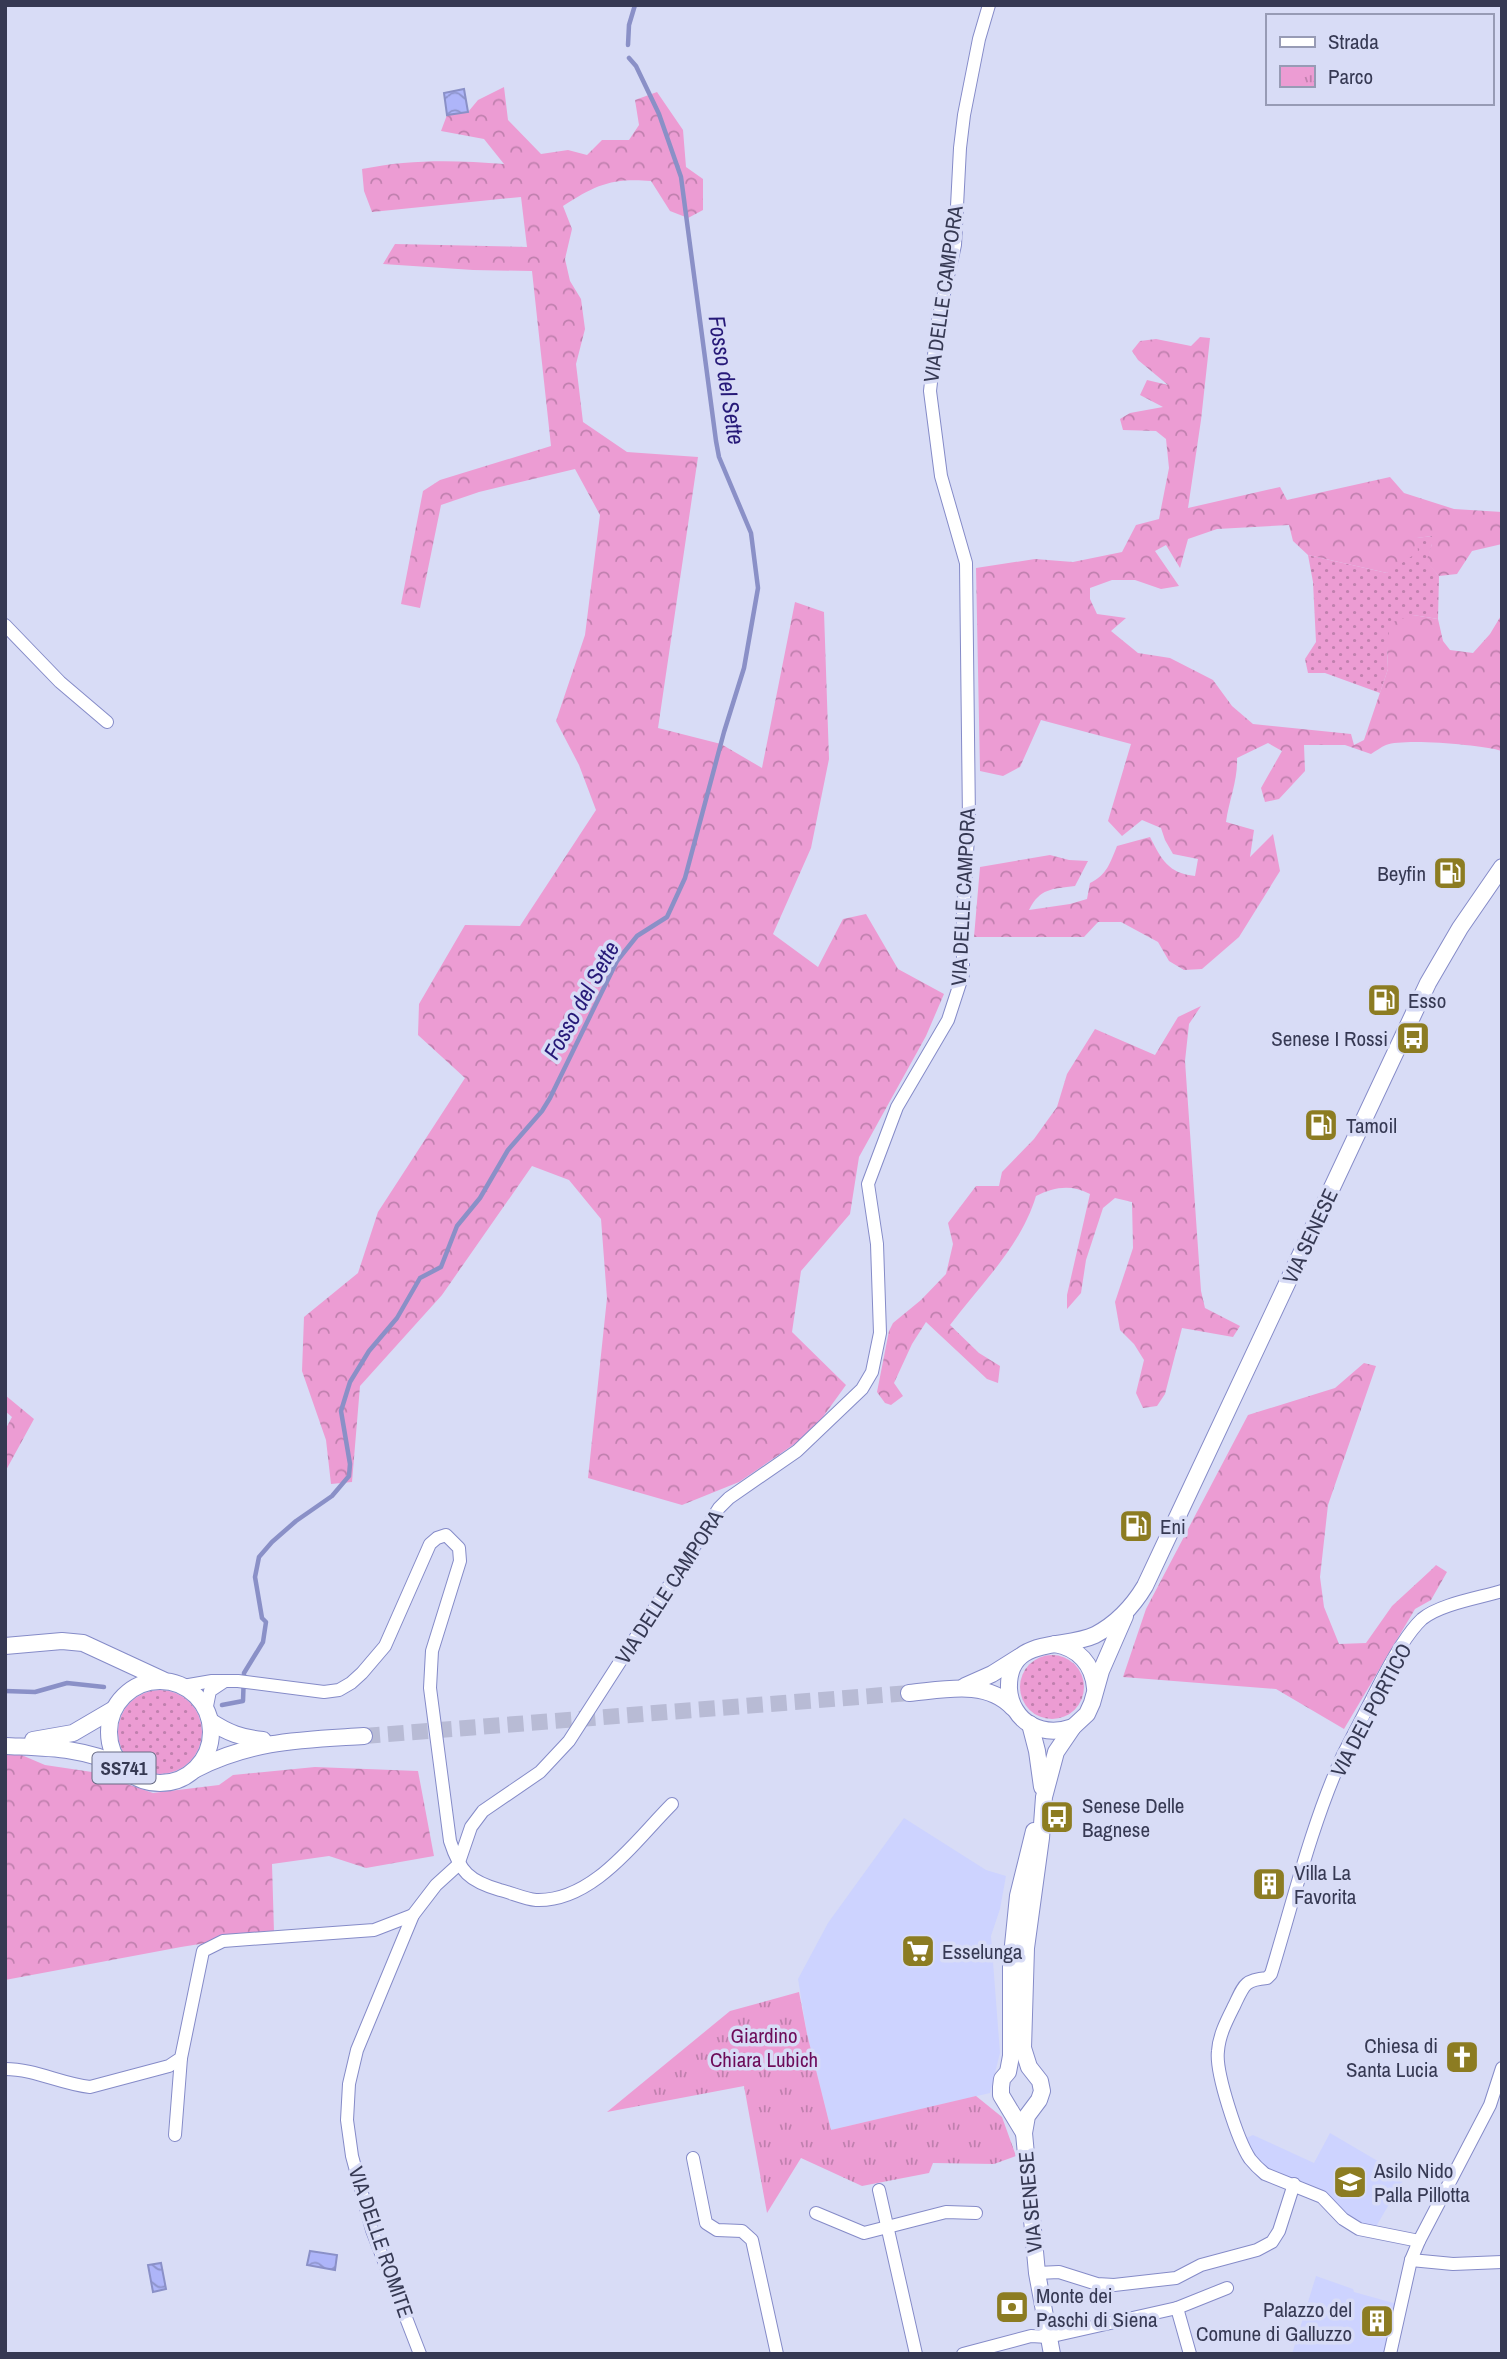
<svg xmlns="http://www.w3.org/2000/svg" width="1507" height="2359" font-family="'Archivo Narrow',sans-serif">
<defs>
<pattern id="grass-dots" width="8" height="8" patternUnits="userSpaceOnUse" patternTransform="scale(1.75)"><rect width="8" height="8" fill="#ec9cd3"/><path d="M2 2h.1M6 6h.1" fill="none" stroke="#c080ae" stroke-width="1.8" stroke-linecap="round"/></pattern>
<pattern id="forest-crowns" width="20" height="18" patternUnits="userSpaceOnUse" patternTransform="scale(1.75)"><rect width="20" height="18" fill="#ec9cd3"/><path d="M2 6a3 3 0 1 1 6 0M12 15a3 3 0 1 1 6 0" fill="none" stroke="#c080ae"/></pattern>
<pattern id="park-tufts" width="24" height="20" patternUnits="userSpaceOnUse" patternTransform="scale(1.75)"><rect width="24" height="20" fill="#ec9cd3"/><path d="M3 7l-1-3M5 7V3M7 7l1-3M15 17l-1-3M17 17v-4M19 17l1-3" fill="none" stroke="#c080ae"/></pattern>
<pattern id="water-waves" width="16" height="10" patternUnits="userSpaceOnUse" patternTransform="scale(1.75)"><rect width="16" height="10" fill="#aeb5f9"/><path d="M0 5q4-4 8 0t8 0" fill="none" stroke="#8e94cc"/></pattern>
</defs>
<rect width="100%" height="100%" fill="#d8dcf6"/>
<g fill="#cdd3ff">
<polygon points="904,1818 986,1870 1006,1876 1000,1909 991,1936 1000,2053 990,2093 831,2130 807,2034 798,1979 828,1923"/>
<polygon points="1330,2133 1405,2177 1374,2230 1353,2221 1269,2170 1257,2160 1244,2139 1253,2135 1314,2163"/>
<polygon points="1316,2276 1353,2289 1354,2292 1397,2304 1383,2354 1292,2354"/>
</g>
<g fill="url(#grass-dots)">
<polygon points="1432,536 1432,544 1427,562 1439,576 1438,619 1413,615 1387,648 1388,669 1380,693 1325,673 1308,673 1305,659 1316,642 1313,582 1308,555 1387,573 1416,538"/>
<circle cx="1052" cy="1687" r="32"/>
<circle cx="160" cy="1732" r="42"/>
</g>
<g fill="url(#forest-crowns)">
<path d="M 504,87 L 508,120 L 541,154 L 568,150 L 587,155 L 602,140 L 629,140 L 639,125 L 635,100 L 657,92 L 683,130 L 686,167 L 703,179 L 703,210 L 688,218 L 670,211 L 651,181 C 611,178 596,185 563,206 L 572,229 L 565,259 L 570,281 L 581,299 L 585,329 L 576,364 L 583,422 L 627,452 L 698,457 L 658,728 L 721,744 L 762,768 L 795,602 L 824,612 L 829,759 L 811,848 L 773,934 L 818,967 L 843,919 L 866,914 L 898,969 L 944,994 L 926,1036 L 859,1157 L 850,1214 L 801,1271 L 792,1332 L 846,1385 L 812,1432 L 739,1482 L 682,1505 L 588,1478 L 607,1298 L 601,1219 L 569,1180 L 532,1166 L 442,1295 L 360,1386 L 352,1482 L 331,1484 L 326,1440 L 302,1371 L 304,1317 L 358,1273 L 378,1212 L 465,1078 L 418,1035 L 419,1004 L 465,925 L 520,926 L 596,810 L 579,765 L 556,721 L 585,635 L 600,515 L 575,469 L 479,492 L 441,505 L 420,608 L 401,604 L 423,491 L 440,480 L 551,446 L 532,271 L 473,270 L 383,264 L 395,244 L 527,247 L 521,197 L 372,212 L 364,191 L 362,169 C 410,159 456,160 504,164 L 484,139 L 441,131 L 447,115 L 468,112 L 478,100 Z"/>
<path d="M 1200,337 L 1210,338 L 1201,420 L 1188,508 L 1280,487 L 1287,500 L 1390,477 L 1404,493 L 1454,509 L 1502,512 L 1502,544 L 1472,551 L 1457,574 L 1439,576 L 1426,562 L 1432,544 L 1432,536 L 1417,538 L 1418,552 L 1387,573 L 1308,555 L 1293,541 L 1289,525 L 1217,529 L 1188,539 L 1180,568 L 1166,545 L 1155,551 L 1179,586 L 1161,589 L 1135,580 L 1112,580 L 1090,588 L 1090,599 L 1097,614 L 1126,618 L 1111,631 L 1138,653 L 1170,658 L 1213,680 L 1232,706 L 1253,724 L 1351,734 L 1354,745 L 1364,740 L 1388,669 L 1387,648 L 1390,623 L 1413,615 L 1438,619 L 1443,641 L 1450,650 L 1473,653 L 1490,634 L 1502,614 L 1502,751 C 1482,745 1405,738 1386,745 C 1381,747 1376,751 1371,754 L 1345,745 L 1304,745 L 1305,771 L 1279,799 L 1265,802 L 1261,788 L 1282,751 L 1268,743 L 1237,758 C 1238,780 1229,800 1226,822 L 1254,830 L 1250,857 L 1273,834 L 1280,871 L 1239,937 L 1202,969 L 1184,970 L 1169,961 L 1158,942 L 1121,922 L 1098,922 L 1084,937 L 974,937 L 980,867 L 1050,855 L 1069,860 L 1088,861 L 1075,886 C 1052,889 1040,888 1029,910 L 1070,904 L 1087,899 L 1090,883 C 1107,875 1110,863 1117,846 L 1150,837 C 1162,860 1168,873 1195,876 L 1198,859 L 1173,854 L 1165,840 L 1161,828 L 1142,820 L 1122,836 L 1108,821 L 1131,744 L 1041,720 L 1020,767 L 1003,776 L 980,771 L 976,568 L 1035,559 L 1073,562 L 1122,552 L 1136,525 L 1159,519 L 1169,468 L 1166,439 L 1156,431 L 1123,430 L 1120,419 L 1130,413 L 1163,407 L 1140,395 L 1147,380 L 1168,385 L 1138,360 L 1132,351 L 1140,341 L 1156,339 L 1191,346 Z"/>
<path d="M 1201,1006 L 1189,1024 L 1185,1061 L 1201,1291 L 1205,1308 L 1240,1326 L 1233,1337 L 1182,1328 L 1165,1394 L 1157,1406 L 1143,1408 L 1136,1393 L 1144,1360 L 1134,1344 L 1120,1330 L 1115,1302 L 1133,1248 L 1132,1202 L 1115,1198 L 1103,1208 L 1086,1260 L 1081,1293 L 1067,1309 L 1067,1295 L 1090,1194 C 1071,1184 1054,1187 1036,1196 C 1021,1246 981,1284 950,1325 L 979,1353 L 1000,1366 L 998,1383 L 987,1379 L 926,1322 L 912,1344 L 894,1383 L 903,1396 L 891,1405 L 885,1403 L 877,1392 L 889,1331 L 893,1323 L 921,1300 L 946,1274 L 953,1244 L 948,1223 L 976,1186 L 999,1186 L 1002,1172 L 1034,1139 L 1057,1107 L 1067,1074 L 1095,1029 L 1155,1055 L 1178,1017 Z"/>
<polygon points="1364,1363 1376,1366 1328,1505 1320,1577 1324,1607 1339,1644 1366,1643 1392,1606 1430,1571 1436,1565 1447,1572 1431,1600 1415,1609 1344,1729 1276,1689 1123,1677 1146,1609 1248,1415 1335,1388"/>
<polygon points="5,1395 34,1419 5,1472 5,1430 12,1417 5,1411"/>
<polygon points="5,1748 45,1765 92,1772 153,1793 219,1785 233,1775 315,1767 418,1771 434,1856 366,1868 329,1856 272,1864 274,1932 181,1947 5,1980"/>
</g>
<polygon fill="url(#park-tufts)" points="799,1992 807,2034 831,2130 976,2096 1002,2117 1016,2156 994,2164 933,2163 929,2173 862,2186 801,2158 767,2213 744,2086 607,2112 730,2011"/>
<g fill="url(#water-waves)" stroke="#8a90c7" stroke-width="2">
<polygon points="464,89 468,112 447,115 444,93"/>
<polygon points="310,2251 337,2255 335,2270 307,2265"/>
<polygon points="161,2263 166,2289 153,2292 148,2265"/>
</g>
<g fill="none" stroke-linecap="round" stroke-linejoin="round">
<g stroke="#8a90c7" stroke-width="4.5">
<polyline points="628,45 629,25 635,5"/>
<polyline points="5,1691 35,1692 67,1683 104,1687"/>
<polyline points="222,1705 243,1701 244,1673 263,1642 266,1622 262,1618 255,1577 259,1557 272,1542 296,1521 332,1496 349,1476 350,1464 341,1411 350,1382 369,1351 397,1318 420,1278 441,1267 457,1226 480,1198 508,1150 542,1111 550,1098 617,961 637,936 667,917 685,878 724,732 744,668 758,588 751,533 719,457 716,441 681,177 659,114 636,66 629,58"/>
</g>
<polyline stroke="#b8bbd5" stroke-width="16" stroke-dasharray="16 8" stroke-linecap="butt" points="364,1736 909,1693"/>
<g stroke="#858bc8" stroke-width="14">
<g id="minor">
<polyline points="5,625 60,682 107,722"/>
<path d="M 183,1686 L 212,1681 L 238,1681 L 324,1692 L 339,1690 L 351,1683 L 362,1673 L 385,1646 L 430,1544 L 437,1538 L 446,1535 L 459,1548 L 460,1561 L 432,1651 L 430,1688 L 450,1841 C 460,1872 469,1881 500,1890 C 512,1893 525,1899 536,1900 C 593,1902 635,1841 672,1804"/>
<polyline points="206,1711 210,1691 225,1681"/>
<path d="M 5,2069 C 35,2069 61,2084 90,2087 L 169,2066 L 181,2058 L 203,1951 L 223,1941 L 374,1930 L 413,1915"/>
<polyline points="175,2135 181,2058"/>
<polyline points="693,2158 706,2223 717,2230 742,2231 752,2240 777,2354"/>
<polyline points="879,2190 916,2354"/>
<polyline points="816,2213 864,2233 946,2212 976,2213"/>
<path d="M 1419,2241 L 1359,2229 L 1343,2219 L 1322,2197 L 1265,2174 C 1259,2169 1254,2164 1250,2159 C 1238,2141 1215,2072 1218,2051 C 1219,2035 1227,2020 1234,2006 C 1244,1985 1244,1980 1267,1978 L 1271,1974 C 1293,1902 1311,1826 1342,1757 C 1353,1735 1365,1713 1376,1691 C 1386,1671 1406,1634 1422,1619 C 1440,1604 1479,1598 1502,1591"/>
<polyline points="1411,2260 1453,2264 1502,2262"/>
<polyline points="1037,2273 1059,2272 1097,2284 1114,2285 1176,2278 1201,2265 1257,2250 1272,2242 1279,2231 1294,2184"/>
<polyline points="1177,2308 1190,2354"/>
<polyline points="420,2354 372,2230 352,2156 347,2120 349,2084 357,2050 413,1915 436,1885 458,1865 471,1827 483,1811 540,1772 569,1741 719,1508 729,1498 797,1451 862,1389 872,1372 880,1333 877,1244 868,1184 897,1107 948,1020 963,974 963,915 969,821 966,563 941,476 930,391 938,320 955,245 960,148 964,115 979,39 989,5"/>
<polyline points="963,2354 1031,2336 1048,2337 1177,2308 1227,2288"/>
<polyline points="1390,2354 1411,2260 1419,2241 1490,2105 1502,2068"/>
</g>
</g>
<g stroke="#858bc8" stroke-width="18">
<g id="major">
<path d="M 1055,1644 C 1078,1648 1093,1664 1095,1688"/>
<polyline points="5,1646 62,1641 83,1643 163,1680"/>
<circle cx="160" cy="1732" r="51"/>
<polyline points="965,1686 992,1674 1019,1657"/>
<path d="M 909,1693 C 943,1690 987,1679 1013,1708"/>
<path d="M 210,1721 C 228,1733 242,1738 263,1740"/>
<polyline points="1030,1724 1037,1751 1042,1787"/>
<path d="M 1073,1727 C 1059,1732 1044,1732 1031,1725 C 1018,1718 1010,1704 1009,1689 C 1007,1635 1063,1650 1095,1635 C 1116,1624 1133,1606 1145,1586 L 1428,983 L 1460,928 L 1502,867"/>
<polyline points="33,1740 73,1733 114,1709"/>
<path d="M 5,1746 C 49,1748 80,1747 122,1766"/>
<path d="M 196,1769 C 253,1740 302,1740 364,1736"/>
<polyline points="1024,2133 1001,2095 1001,2087 1002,2079 1008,2072 1011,2056 1011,1965 1018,1896 1034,1831"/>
<polyline points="1052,2354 1037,2273 1024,2133 1027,2116 1039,2100 1042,2091 1040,2081 1029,2067 1023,2048 1026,1948 1041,1838 1044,1797 1056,1752 1073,1727 1087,1714 1092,1703 1101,1671 1125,1616"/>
</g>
</g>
<use href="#minor" stroke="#fff" stroke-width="12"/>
<use href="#major" stroke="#fff" stroke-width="16"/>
</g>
<defs>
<g id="fuel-square" transform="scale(1.75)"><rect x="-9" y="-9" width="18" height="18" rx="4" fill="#8c7c22" stroke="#d8dcf6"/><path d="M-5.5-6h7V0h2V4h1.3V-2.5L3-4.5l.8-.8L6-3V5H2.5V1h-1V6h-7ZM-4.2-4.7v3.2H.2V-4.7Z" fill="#fff"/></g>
<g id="bus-square" transform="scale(1.75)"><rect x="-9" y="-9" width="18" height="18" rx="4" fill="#8c7c22" stroke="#d8dcf6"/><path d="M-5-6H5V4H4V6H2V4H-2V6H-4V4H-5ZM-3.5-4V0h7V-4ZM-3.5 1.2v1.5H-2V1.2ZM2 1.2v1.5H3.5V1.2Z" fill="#fff"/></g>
<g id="building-square" transform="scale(1.75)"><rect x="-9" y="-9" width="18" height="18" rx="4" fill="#8c7c22" stroke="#d8dcf6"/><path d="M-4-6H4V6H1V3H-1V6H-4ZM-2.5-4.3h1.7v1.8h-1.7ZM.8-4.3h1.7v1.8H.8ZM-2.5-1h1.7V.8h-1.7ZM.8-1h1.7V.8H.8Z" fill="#fff"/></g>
<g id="supermarket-square" transform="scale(1.75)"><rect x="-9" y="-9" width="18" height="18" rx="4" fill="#8c7c22" stroke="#d8dcf6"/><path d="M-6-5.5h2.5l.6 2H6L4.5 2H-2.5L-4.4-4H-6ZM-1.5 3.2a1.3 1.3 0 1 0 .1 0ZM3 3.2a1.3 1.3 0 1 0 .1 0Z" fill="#fff"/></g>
<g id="church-square" transform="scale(1.75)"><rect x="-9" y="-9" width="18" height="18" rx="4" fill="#8c7c22" stroke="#d8dcf6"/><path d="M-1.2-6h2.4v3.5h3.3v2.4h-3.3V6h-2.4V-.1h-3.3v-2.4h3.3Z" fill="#fff"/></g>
<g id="school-square" transform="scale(1.75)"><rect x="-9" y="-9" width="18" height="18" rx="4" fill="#8c7c22" stroke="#d8dcf6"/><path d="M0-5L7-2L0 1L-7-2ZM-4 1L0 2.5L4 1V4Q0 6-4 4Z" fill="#fff"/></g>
<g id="bank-square" transform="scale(1.75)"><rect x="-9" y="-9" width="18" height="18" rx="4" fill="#8c7c22" stroke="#d8dcf6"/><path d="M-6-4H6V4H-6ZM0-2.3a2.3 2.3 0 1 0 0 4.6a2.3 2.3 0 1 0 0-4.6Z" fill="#fff"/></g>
</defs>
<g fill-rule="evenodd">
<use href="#fuel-square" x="1450" y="873"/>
<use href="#fuel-square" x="1384" y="1000"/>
<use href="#bus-square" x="1413" y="1038"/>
<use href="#fuel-square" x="1321" y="1125"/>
<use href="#fuel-square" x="1136" y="1526"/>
<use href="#bus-square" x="1057" y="1817"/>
<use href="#building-square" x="1269" y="1884"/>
<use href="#supermarket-square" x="918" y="1951"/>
<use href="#church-square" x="1462" y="2057"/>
<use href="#school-square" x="1350" y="2182"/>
<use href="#bank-square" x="1012" y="2307"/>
<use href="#building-square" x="1377" y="2321"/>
</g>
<g text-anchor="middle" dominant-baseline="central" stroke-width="7" stroke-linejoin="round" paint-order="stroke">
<rect fill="#d8dcf6" stroke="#676a84" stroke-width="2" x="92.5" y="1752.5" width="63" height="31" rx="5"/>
<g font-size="19" font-weight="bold" fill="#363953">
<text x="124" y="1768">SS741</text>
</g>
<g font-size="21" fill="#363953" stroke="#d8dcf6">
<text transform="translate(943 294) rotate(-82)">VIA DELLE CAMPORA</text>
<text transform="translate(963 897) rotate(-87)">VIA DELLE CAMPORA</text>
<text transform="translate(1310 1236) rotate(-65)">VIA SENESE</text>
<text transform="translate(669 1587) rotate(-57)">VIA DELLE CAMPORA</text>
<text transform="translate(1371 1710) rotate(-62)">VIA DEL PORTICO</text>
<text transform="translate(1030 2202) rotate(-95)">VIA SENESE</text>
<text transform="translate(381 2242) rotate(71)">VIA DELLE ROMITE</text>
</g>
<g font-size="21" fill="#363953" stroke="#d8dcf6" text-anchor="start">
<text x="1426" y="873" text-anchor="end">Beyfin</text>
<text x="1408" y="1000">Esso</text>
<text x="1388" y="1038" text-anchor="end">Senese I Rossi</text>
<text x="1346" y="1125">Tamoil</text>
<text x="1160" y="1526">Eni</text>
<text x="1082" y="1805">Senese Delle<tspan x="1082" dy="24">Bagnese</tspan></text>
<text x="1294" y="1872">Villa La<tspan x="1294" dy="24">Favorita</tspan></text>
<text x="942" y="1951">Esselunga</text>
<text x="1438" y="2045" text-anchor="end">Chiesa di<tspan x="1438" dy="24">Santa Lucia</tspan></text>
<text x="1374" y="2170">Asilo Nido<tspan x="1374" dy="24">Palla Pillotta</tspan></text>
<text x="1036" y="2295">Monte dei<tspan x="1036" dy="24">Paschi di Siena</tspan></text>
<text x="1352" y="2309" text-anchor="end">Palazzo del<tspan x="1352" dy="24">Comune di Galluzzo</tspan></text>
</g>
<g font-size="21" fill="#6d0b59" stroke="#d8dcf6">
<text x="764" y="2035">Giardino<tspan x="764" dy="24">Chiara Lubich</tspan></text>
</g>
<g font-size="23" font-style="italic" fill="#261978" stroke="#d8dcf6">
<text transform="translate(727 380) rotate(81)">Fosso del Sette</text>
<text transform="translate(581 1000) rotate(-61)">Fosso del Sette</text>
</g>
</g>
<rect width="1507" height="2359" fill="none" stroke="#363953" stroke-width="14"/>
<rect x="1266" y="14" width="228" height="91" fill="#d8dcf6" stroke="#979bb5" stroke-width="2"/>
<rect x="1280" y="37" width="35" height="10" fill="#ffffff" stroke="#979bb5" stroke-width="2"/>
<text x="1328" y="49" font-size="21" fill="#363953">Strada</text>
<rect x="1280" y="66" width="35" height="21" fill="url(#park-tufts)" stroke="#979bb5" stroke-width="2"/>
<text x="1328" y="84" font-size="21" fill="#363953">Parco</text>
</svg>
